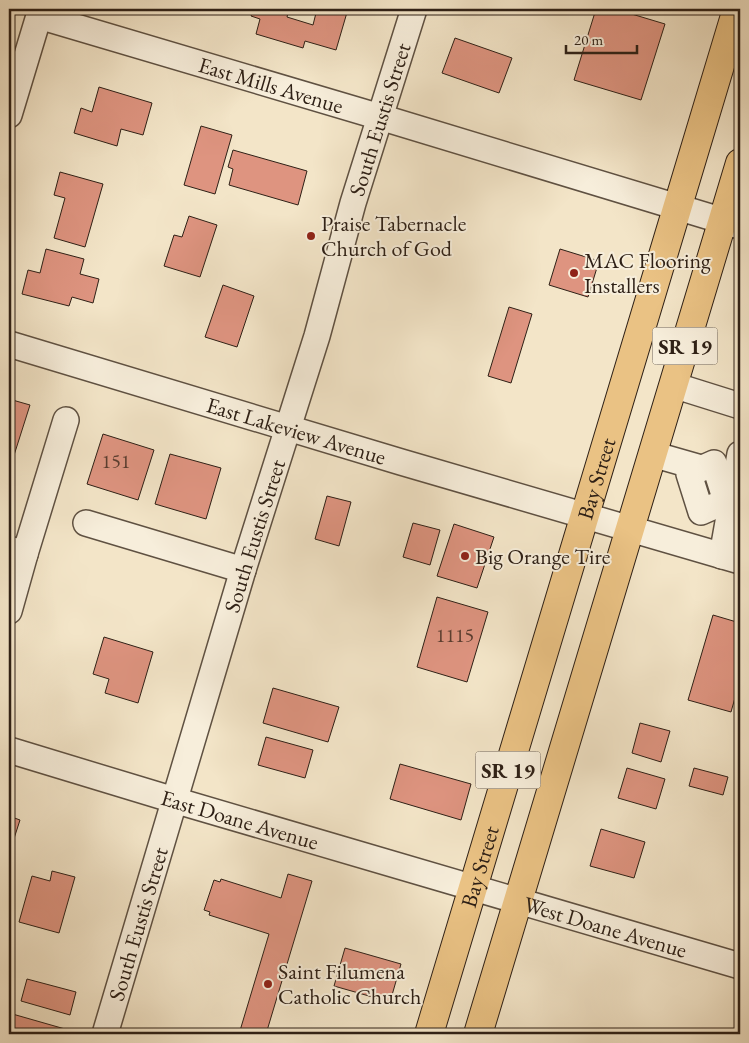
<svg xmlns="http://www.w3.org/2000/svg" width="749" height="1043" font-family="'EB Garamond',serif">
<rect width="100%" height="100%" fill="#f3e5c8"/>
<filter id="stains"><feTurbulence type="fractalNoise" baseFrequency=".004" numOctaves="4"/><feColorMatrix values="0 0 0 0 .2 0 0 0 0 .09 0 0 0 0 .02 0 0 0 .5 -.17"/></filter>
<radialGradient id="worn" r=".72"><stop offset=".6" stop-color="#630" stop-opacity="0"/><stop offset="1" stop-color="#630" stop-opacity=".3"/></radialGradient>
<g fill="#de9480" stroke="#2e2016">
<polygon points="254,9 289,9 287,17 313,25 317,9 348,9 336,50 305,41 303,48 256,34 260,19 251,16"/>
<polygon points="596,9 615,9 665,24 641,100 574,80"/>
<polygon points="455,38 512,58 499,93 442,73"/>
<polygon points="99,87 152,103 143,135 121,129 117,146 74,133 81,108 92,112"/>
<polygon points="201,126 232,135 215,194 184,185"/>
<polygon points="233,150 307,171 298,205 229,185 233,169 228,167"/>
<polygon points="60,172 103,184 85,247 54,238 65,198 54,195"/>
<polygon points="189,216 217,225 200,277 164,266 174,235 182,237"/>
<polygon points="46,249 84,259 80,274 99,279 93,303 72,297 69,306 22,294 28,270 40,273"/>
<polygon points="560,249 599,261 588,297 549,285"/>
<polygon points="223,285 254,296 237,347 205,337"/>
<polygon points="509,307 532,314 511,383 488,376"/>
<polygon points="9,399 30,405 9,471"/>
<polygon points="103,434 154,450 138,500 87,484"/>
<polygon points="170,454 221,468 206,519 155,504"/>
<polygon points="327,496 351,502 339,546 315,539"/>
<polygon points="413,523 440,530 430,565 403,557"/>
<polygon points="454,524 494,537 477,588 437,576"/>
<polygon points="437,597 488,612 467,682 417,667"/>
<polygon points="713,615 740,623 740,680 731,712 688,700"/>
<polygon points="104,637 153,652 138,703 105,693 109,679 93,674"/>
<polygon points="273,688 339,707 328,742 263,723"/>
<polygon points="640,723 670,731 661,762 632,753"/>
<polygon points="266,737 313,750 305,778 258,765"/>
<polygon points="400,764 471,784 461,820 390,799"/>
<polygon points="627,768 665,779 656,809 618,798"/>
<polygon points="694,768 728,777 723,795 689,786"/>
<polygon points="9,816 20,820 9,854"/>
<polygon points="601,829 645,842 634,878 590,866"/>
<polygon points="52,871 75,877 59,933 19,922 32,876 50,881"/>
<polygon points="288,874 312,881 266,1034 239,1034 269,934 209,915 210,912 204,910 214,880 220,882 221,879 281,898"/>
<polygon points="345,948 401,964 390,1002 334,986"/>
<polygon points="27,979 76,992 70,1015 21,1001"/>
<polygon points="9,1013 65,1029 64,1034 9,1034"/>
</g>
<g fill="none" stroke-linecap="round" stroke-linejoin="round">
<g stroke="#5f5142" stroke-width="28">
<g id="minor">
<path id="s1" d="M 39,16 L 380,117 L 740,226"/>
<polyline points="9,115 41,9"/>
<path id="s2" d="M 9,344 L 401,462 L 740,561"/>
<polyline points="673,385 740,406"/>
<polyline points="652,454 701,468"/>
<polygon points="714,463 726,501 701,512 689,474"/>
<polyline points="86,523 243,570"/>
<polyline points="9,549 25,554 9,611"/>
<polyline points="25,554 66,420"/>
<polyline points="722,556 740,454"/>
<path id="s3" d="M 9,750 L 174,800 L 740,966"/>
<path id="s4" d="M 105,1034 L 243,570 L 317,336 L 353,203 L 414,9"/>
</g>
</g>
<g stroke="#2e2016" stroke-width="30">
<g id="major">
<path id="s5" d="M 429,1034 L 737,9"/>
<polyline points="478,1034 740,163"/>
</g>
</g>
<use href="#minor" stroke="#f7eedb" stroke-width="25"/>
<use href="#major" stroke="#eac284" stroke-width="28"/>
</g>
<g fill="#8f2418" stroke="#f7eedb" stroke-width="2">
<circle cx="311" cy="236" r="5"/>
<circle cx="574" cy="273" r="5"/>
<circle cx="465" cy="556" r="5"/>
<circle cx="268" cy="984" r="5"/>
</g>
<g text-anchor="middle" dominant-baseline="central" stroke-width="4" stroke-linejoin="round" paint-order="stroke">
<g font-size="20" fill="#5a3d30">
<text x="116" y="461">151</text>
<text x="455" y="635">1115</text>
</g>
<g fill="#f7eedb" stroke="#6a5e51" stroke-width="1">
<rect x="652.5" y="327.5" width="65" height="37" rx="4"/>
<rect x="475.5" y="751.5" width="65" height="37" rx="4"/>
</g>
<g font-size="21" font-weight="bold" fill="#2e2016">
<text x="685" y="346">SR 19</text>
<text x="508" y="770">SR 19</text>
</g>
<g font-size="22" fill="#2e2016" stroke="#f7eedb">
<text stroke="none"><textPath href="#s1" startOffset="242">East Mills Avenue</textPath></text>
<text stroke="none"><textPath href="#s4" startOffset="955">South Eustis Street</textPath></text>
<text stroke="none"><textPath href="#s2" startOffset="300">East Lakeview Avenue</textPath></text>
<text stroke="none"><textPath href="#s5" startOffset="580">Bay Street</textPath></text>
<text stroke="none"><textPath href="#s4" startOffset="520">South Eustis Street</textPath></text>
<text stroke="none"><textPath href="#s3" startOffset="241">East Doane Avenue</textPath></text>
<text stroke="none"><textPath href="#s5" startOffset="175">Bay Street</textPath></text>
<text stroke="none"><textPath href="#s4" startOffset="115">South Eustis Street</textPath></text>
<text stroke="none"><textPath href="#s3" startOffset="622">West Doane Avenue</textPath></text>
</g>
<g font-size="22" fill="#2e2016" stroke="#f7eedb" text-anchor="start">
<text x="321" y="223">Praise Tabernacle<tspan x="321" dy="25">Church of God</tspan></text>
<text x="584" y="260">MAC Flooring<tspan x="584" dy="25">Installers</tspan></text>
<text x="475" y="556">Big Orange Tire</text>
<text x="278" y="971">Saint Filumena<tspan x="278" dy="25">Catholic Church</tspan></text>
</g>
</g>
<rect width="749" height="1043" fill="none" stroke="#f3e5c8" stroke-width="30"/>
<rect x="10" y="10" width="729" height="1023" fill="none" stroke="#2e2016" stroke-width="2.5"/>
<rect x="15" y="15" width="719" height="1013" fill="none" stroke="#2e2016"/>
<path d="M566 45v8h71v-8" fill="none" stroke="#2e2016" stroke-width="2.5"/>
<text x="574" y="45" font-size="15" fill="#2e2016" stroke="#f7eedb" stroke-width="4" paint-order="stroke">20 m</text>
<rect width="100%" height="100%" filter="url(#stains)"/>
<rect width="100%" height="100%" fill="url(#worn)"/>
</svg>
